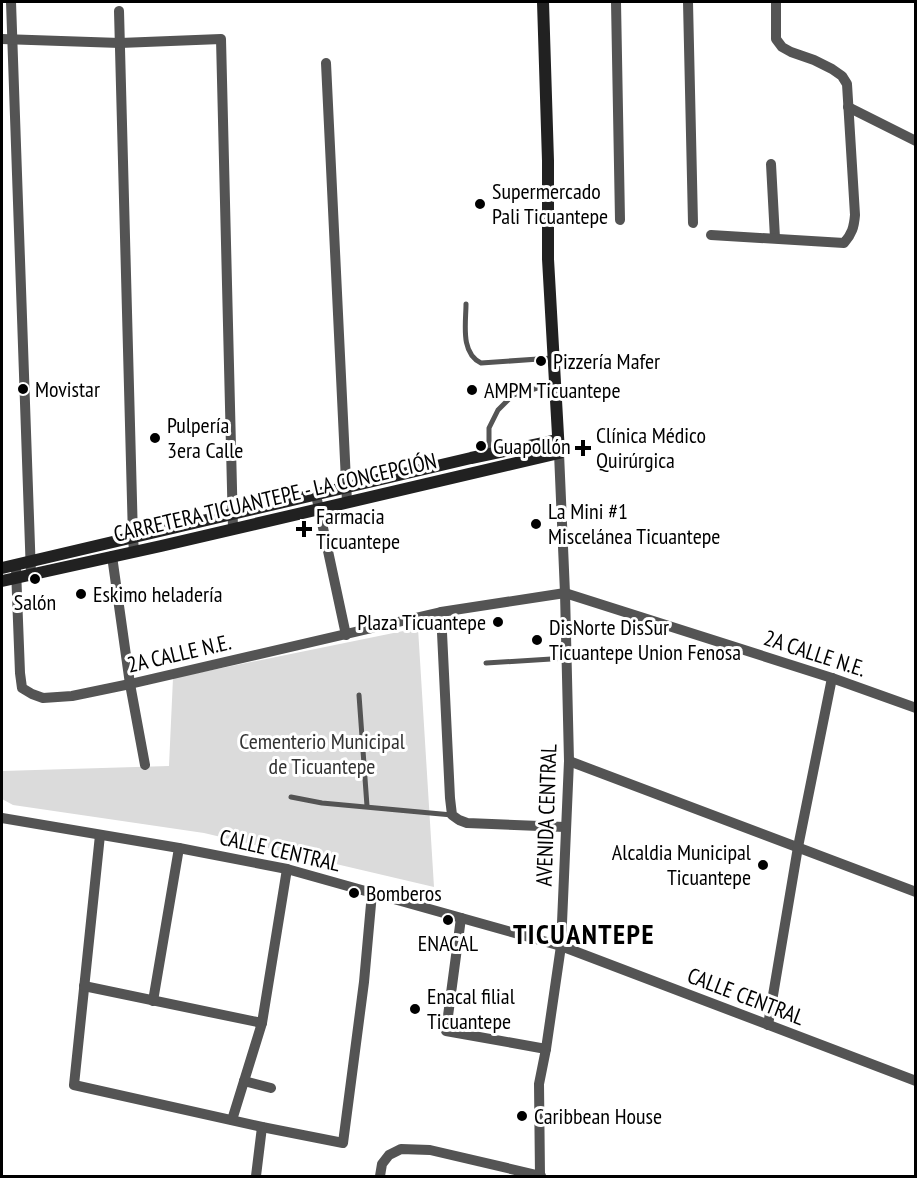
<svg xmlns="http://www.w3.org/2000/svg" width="917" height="1178" font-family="'PT Sans Narrow',sans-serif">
<rect width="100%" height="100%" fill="#fff"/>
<polygon fill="#dbdbdb" points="418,628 434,887 204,833 13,805 2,799 2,771 169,766 173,678"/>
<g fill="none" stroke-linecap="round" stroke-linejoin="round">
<g stroke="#545454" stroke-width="5">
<path d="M 466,304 C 466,323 460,353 481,363 L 553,358"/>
<polyline points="489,453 489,428 498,410 513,395 555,383"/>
<polyline points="486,663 567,658"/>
<polyline points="359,695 367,806"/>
<polyline points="291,797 322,803 452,815"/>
</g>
<g stroke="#545454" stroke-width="10">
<polyline points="11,2 31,575"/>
<polyline points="616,2 620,220"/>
<polyline points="688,2 693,223"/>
<polyline points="119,11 133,538 134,551"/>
<polyline points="2,39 120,43 221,39 233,529"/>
<polyline points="326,63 347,502"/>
<polyline points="848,107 916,141"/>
<polyline points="771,164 775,238"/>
<path d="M 711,235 L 844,243 C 852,234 854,227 855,215 L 847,84 L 842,76 L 832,69 L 814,60 L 791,52 L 782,47 L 776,39 L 776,2"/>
<polyline points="316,495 346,635"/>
<polyline points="112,556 130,684 145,765"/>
<polyline points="16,569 20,673 22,688 32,694 43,698 72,696 130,684 441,612 565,593 832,678 916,708"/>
<polyline points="441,612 450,798 452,815 459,820 467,823 565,827"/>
<polyline points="569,761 916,892"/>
<polyline points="2,818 179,848 287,869 561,946 916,1081"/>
<polyline points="100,835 74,1085 262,1127 343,1143 364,982 372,893"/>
<polyline points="461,918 446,1031 546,1049"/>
<polyline points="84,986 262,1023"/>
<polyline points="153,1001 179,848"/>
<polyline points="768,1025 798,847 832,678"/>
<polyline points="244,1081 271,1088"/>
<polyline points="232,1120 262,1023 287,869"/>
<polyline points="256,1176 262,1127"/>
<polyline points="380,1176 382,1164 389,1155 401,1149 430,1150 541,1176"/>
<polyline points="540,1176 539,1084 546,1049 561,946 569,761 565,593 559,453"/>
</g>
<g stroke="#212121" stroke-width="12">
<polyline points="2,568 471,458 558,440"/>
<polyline points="2,581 161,546 559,453 548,259 548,161 543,2"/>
</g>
</g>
<g fill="#000" stroke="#fff" stroke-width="2">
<circle cx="480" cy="204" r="6"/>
<circle cx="541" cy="361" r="6"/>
<circle cx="23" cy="389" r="6"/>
<circle cx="472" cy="390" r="6"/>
<circle cx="155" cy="438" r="6"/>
<circle cx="481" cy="446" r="6"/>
<path d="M580 439h6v6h6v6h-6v6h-6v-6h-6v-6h6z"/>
<circle cx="536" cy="524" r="6"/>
<path d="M301 520h6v6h6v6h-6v6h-6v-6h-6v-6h6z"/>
<circle cx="35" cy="579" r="6"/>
<circle cx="81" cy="594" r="6"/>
<circle cx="498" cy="622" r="6"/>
<circle cx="537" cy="640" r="6"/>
<circle cx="763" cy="865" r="6"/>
<circle cx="354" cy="893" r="6"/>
<circle cx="448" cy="920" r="6"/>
<circle cx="415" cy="1009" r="6"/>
<circle cx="522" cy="1116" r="6"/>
</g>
<g text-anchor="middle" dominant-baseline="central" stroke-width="6" stroke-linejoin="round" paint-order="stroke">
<g font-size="22" fill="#000" stroke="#fff" text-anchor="start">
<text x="492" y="191">Supermercado<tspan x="492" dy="25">Pali Ticuantepe</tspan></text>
<text x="553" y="361">Pizzería Mafer</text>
<text x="35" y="389">Movistar</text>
<text x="484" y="390">AMPM Ticuantepe</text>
<text x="167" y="425">Pulpería<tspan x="167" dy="25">3era Calle</tspan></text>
<text x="596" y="435">Clínica Médico<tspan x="596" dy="25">Quirúrgica</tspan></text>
<text x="493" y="446">Guapollón</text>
<text x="548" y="511">La Mini #1<tspan x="548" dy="25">Miscelánea Ticuantepe</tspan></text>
<text x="316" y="516">Farmacia<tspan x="316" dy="25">Ticuantepe</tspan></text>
<text x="93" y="594">Eskimo heladería</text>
<text x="35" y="602" text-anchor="middle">Salón</text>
<text x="486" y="622" text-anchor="end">Plaza Ticuantepe</text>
<text x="549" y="627">DisNorte DisSur<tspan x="549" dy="25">Ticuantepe Union Fenosa</tspan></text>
<text x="751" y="852" text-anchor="end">Alcaldia Municipal<tspan x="751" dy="25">Ticuantepe</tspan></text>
<text x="366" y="893">Bomberos</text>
<text x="448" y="943" text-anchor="middle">ENACAL</text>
<text x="427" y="996">Enacal filial<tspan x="427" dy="25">Ticuantepe</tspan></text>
<text x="534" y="1116">Caribbean House</text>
</g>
<g font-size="22" fill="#000" stroke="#fff">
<text transform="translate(275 497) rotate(-13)">CARRETERA TICUANTEPE - LA CONCEPCIÓN</text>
<text transform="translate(179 653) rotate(-13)">2A CALLE N.E.</text>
<text transform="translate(815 653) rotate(18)">2A CALLE N.E.</text>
<text transform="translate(546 815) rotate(-88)">AVENIDA CENTRAL</text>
<text transform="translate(280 850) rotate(13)">CALLE CENTRAL</text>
<text transform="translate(746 996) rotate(21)">CALLE CENTRAL</text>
</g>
<g font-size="22" fill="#323232" stroke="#fff">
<text x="322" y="741">Cementerio Municipal<tspan x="322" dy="25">de Ticuantepe</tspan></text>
</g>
<g font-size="28" font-weight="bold" letter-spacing="1.5" fill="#000" stroke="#fff">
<text x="584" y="933">TICUANTEPE</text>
</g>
</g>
<rect width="917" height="1178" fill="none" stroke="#000000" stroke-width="6"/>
</svg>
